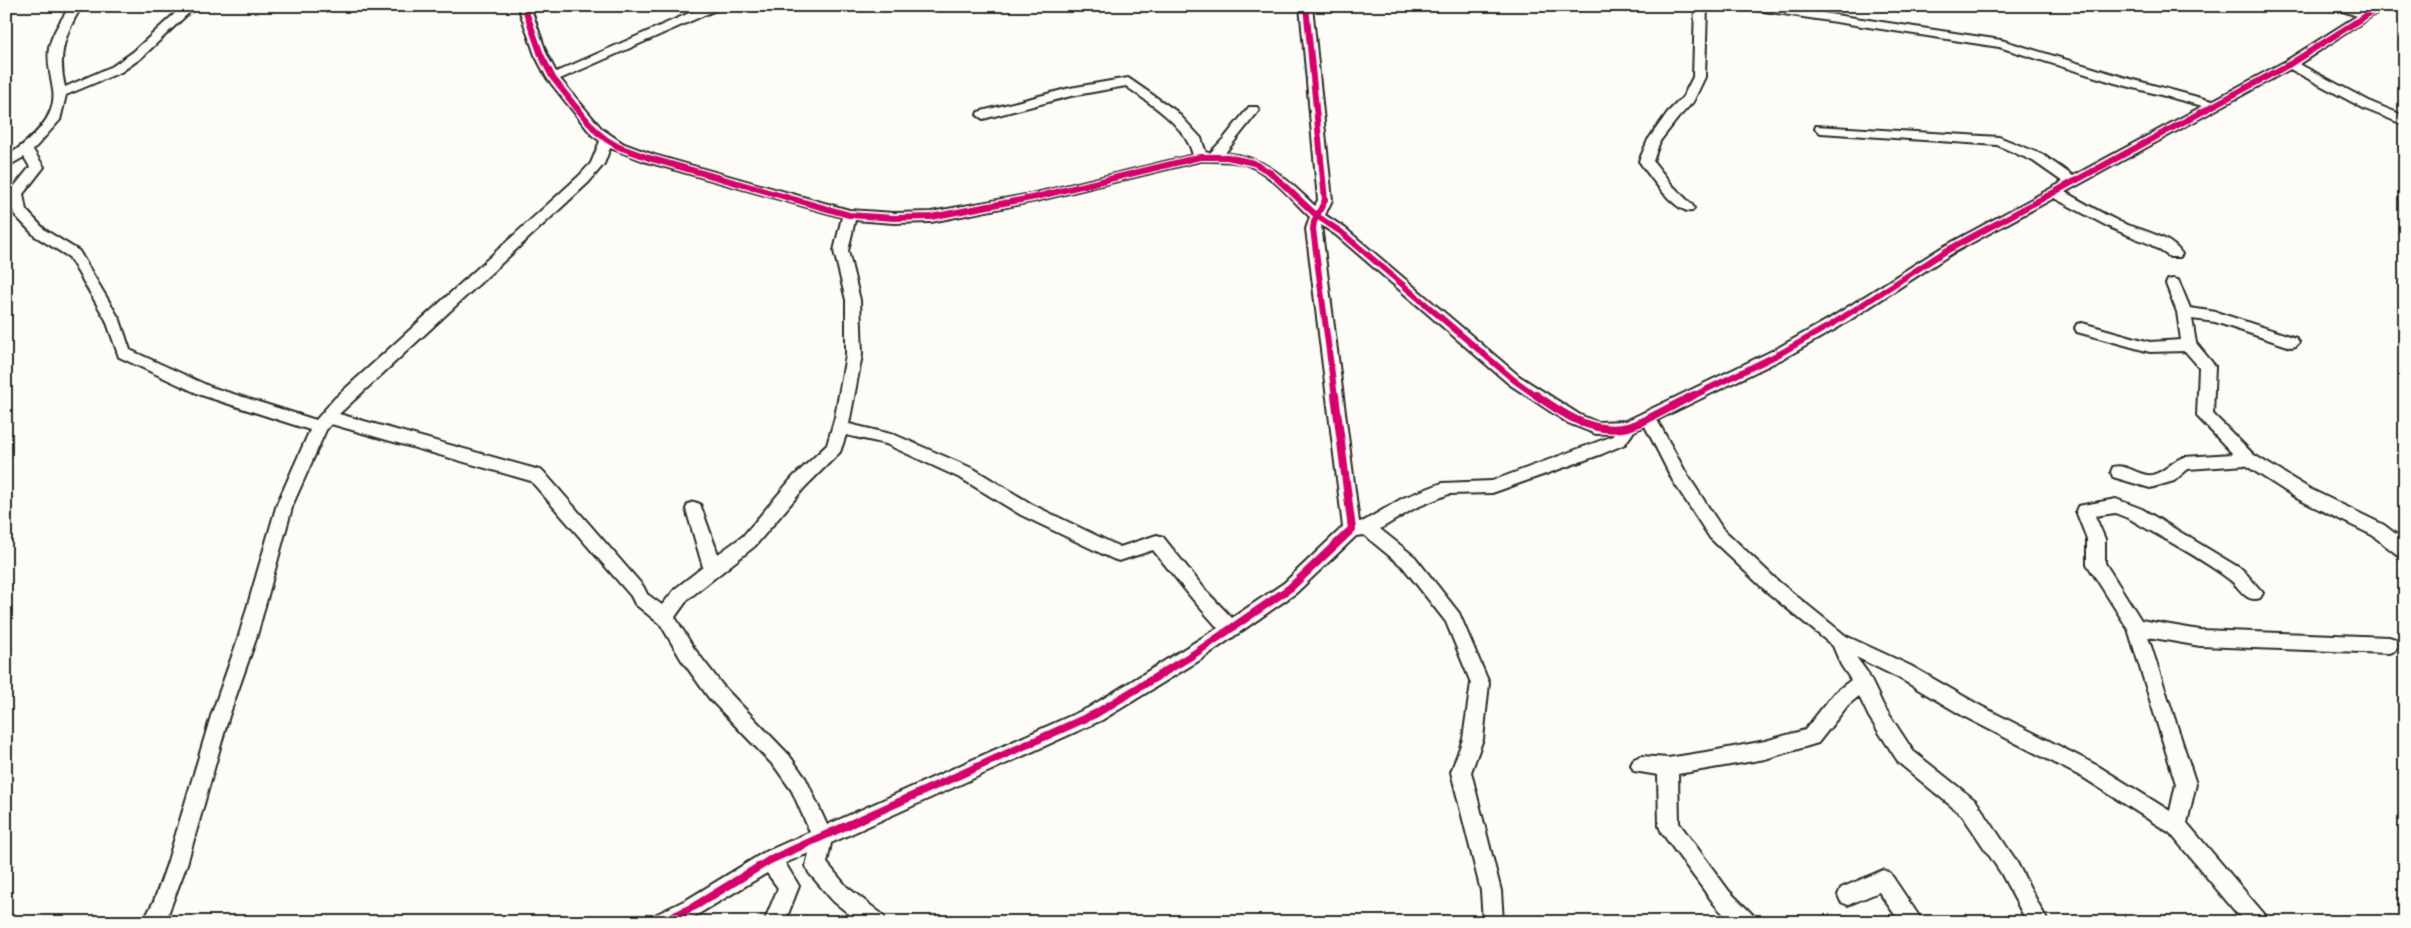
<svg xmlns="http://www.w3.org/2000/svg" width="2411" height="928" font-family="'Shantell Sans',sans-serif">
<rect width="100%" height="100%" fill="#fdfcf7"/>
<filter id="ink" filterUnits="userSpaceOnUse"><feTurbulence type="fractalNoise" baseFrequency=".02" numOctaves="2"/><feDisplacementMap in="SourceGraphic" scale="10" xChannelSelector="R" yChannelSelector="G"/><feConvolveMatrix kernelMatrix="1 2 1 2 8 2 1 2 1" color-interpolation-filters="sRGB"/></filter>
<g filter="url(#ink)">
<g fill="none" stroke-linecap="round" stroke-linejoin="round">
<g stroke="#2b2b2b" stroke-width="4">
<g id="minor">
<path d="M 70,6 L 82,6 C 65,33 57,55 65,87 L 113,66 L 133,52 L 183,6 L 196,6 L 141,58 L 121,72 L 66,95 L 60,120 L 33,150 L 44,167 L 23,194 L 26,210 L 45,230 L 79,251 L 120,320 L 130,350 L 211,387 L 316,420 L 334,399 L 579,176 L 591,163 L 600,141 L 592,135 L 547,78 L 535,55 L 518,6 L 530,6 L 547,55 L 556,72 L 694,11 L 708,6 L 725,6 L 560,79 L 602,129 L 624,144 L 654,155 L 849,210 L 894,213 L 931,212 L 1036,193 L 1193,155 C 1185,124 1150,104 1126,86 L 1071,96 L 983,119 L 977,115 L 978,112 L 1070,88 L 1128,78 L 1176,111 L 1201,138 L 1206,153 L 1210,153 L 1225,137 L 1249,107 L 1257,107 L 1259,110 L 1257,113 L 1225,153 C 1267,157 1286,179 1315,206 L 1318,200 L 1300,6 L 1312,6 L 1332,200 L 1325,215 L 1346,229 L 1519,376 L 1580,415 L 1597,422 L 1626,421 L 1776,349 L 1829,319 L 1941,248 L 2063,182 L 2033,161 L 1997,145 L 1821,133 L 1815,129 L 1816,126 L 1999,137 L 2043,155 L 2073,176 L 2203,106 L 2115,83 L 1999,47 L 1751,9 L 1745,6 L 1776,6 L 2001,40 L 2123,77 L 2212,101 L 2286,61 L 2357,16 L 2329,6 L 2349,6 L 2365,11 L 2373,6 L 2387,6 L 2299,64 L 2373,103 L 2405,116 L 2405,125 L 2365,109 L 2290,69 L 2065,192 C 2083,202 2101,213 2120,222 C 2139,230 2170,235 2182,254 L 2180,257 L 2170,257 L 2150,244 L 2111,228 L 2054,198 L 1951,254 L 1839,327 L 1786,357 L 1657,420 L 1685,471 L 1722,528 L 1779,582 L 1846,636 L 1911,666 L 1979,705 L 2098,766 L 2170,811 L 2176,784 L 2128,629 L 2087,564 L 2087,539 L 2076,511 L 2078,506 L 2116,499 L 2142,509 L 2243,570 L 2263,593 L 2260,598 C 2245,603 2240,587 2230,580 C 2200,557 2162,538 2130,519 L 2115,513 L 2095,516 L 2105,539 L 2105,563 L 2141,620 L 2200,630 L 2389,637 L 2395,639 L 2398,645 L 2395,651 L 2389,653 L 2200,646 L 2148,637 L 2196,784 L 2187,823 L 2265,915 L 2268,922 L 2244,922 L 2170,833 L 2084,778 L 1965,717 L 1899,678 L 1856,657 L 1867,672 L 1883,705 L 1913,751 L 1976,801 L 2015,859 L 2048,922 L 2027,922 L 2001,873 L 1962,815 L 1899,763 L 1869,717 L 1859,696 L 1848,705 L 1818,743 L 1765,759 L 1678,774 L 1679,823 L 1729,891 L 1753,915 L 1756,922 L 1731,922 L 1715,905 L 1662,833 L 1659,826 L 1658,775 L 1634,771 L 1631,765 L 1634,759 L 1641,756 L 1668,758 L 1712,751 L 1765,741 L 1805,730 L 1834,693 L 1851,680 L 1841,665 L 1833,646 L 1767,592 L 1710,538 L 1673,481 L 1645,426 L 1634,431 L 1625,444 L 1602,454 L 1492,493 L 1449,494 L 1415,508 L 1380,529 L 1415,557 L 1459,613 L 1489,683 L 1483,739 L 1471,772 L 1501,891 L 1503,922 L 1483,922 L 1481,891 L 1451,772 L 1463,739 L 1471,683 L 1446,622 L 1403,567 L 1364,535 L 1356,536 L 1296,593 L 1200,660 L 1102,720 L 831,843 L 827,863 L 847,887 L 883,915 L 886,922 L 859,922 L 833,901 L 809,873 L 806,866 L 809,853 L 785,863 L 799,886 L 785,922 L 764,922 L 778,888 L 767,873 L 685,922 L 652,922 L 655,915 L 688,899 L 763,853 L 810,832 L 792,791 L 775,767 L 709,698 L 681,659 L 661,625 L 635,604 L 631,596 L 531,481 L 331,424 L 326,430 L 293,504 L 256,639 L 229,716 L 187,864 L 165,922 L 143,922 L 154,901 L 167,864 L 211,716 L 238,639 L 277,504 L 310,430 L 201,395 L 119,357 L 106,320 L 69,257 L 35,236 L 14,214 L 9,193 L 30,167 L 24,157 L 6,167 L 6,157 C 27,143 58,119 53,90 C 51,76 47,63 49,48 C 52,33 62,19 70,6 ZM 610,148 L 644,161 L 842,217 L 834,251 L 846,300 L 846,355 L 835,417 L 827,445 L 793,477 L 743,536 L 718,554 L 700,504 L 694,502 L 688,504 L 686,509 L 703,567 L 676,588 L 662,605 L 647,594 L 643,586 L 543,471 L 339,414 L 589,182 L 604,164 ZM 1200,161 C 1216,161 1235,160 1250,166 C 1273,176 1292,200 1310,217 L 1306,229 L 1343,527 L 1284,583 L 1232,618 L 1207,592 L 1163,537 L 1157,535 L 1120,547 L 1033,505 L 974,469 L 895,435 L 849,424 L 862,355 L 860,300 L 848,251 L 855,220 L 894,223 L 931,222 L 1036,201 ZM 1321,225 L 1336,235 L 1509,384 L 1568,423 L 1596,434 L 1615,433 L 1613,436 L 1492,481 L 1442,483 L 1403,498 L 1364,521 L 1359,522 ZM 846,435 L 886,444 L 962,479 L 1021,515 L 1113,559 L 1119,561 L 1153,550 L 1195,602 L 1218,628 L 1088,708 L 827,825 L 806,779 L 789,755 L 723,686 L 693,647 L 675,617 L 688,599 L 755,546 L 805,487 L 840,452 Z"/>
<path d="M 1695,6 L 1707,6 L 1705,77 L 1693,102 L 1678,118 L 1660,141 L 1653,161 L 1672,185 L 1692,205 L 1694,208 L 1692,211 C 1677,215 1648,174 1639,161 L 1648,140 L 1668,112 L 1683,97 L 1693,77 Z"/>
<polygon points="2394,6 2405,6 2405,11"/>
<path d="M 2173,279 L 2178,280 L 2180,284 L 2190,308 L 2216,312 L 2296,338 L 2299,342 L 2296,346 L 2291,347 L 2215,322 L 2192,319 L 2196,343 L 2215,366 L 2213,414 L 2254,455 L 2310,489 L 2384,525 L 2405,541 L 2405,558 L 2399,556 L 2372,535 L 2298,499 L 2245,465 L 2188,469 L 2174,481 L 2150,488 L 2113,477 L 2111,472 L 2113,467 C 2127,463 2139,477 2152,475 C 2165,472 2172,461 2184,457 L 2233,454 L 2197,416 L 2199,367 L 2185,351 L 2150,352 L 2077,332 L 2075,328 L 2077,324 L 2082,323 L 2150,342 L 2181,340 L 2177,312 L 2166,284 L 2168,280 Z"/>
<polygon points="1883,870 1890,873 1923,922 1900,922 1879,892 1848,905 1841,902 1838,895 1841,888"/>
</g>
</g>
<use href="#minor" fill="#fdfcf7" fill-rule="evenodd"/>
<g stroke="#fdfcf7" stroke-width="9">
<g id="cycleway-far1">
<polyline points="524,6 541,55 553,78 575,106 597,132 607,140 619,147 649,158 849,215 894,218 931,217 1036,197 1200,157 1227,157 1254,163 1271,173 1317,216 1341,232 1514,380 1538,397"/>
<polyline points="1306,6 1325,200 1314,222 1313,229 1335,397"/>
<polyline points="1691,397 1781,353 1834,323 1946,251 2290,64 2381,6"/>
</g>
</g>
<g stroke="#fdfcf7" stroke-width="11">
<g id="cycleway">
<path d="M 1536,395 C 1563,414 1593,435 1628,427 C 1644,423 1677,403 1694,395"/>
<polyline points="662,922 695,906 770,860 1095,714 1194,654 1290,588 1352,529 1335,395"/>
</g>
</g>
<use href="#cycleway-far1" stroke="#d6006c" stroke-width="6"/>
<use href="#cycleway" stroke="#d6006c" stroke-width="8"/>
</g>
</g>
<rect width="2411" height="928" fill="none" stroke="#fdfcf7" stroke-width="25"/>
<rect x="12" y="12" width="2386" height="903" fill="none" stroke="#2b2b2b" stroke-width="2" filter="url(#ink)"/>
</svg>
